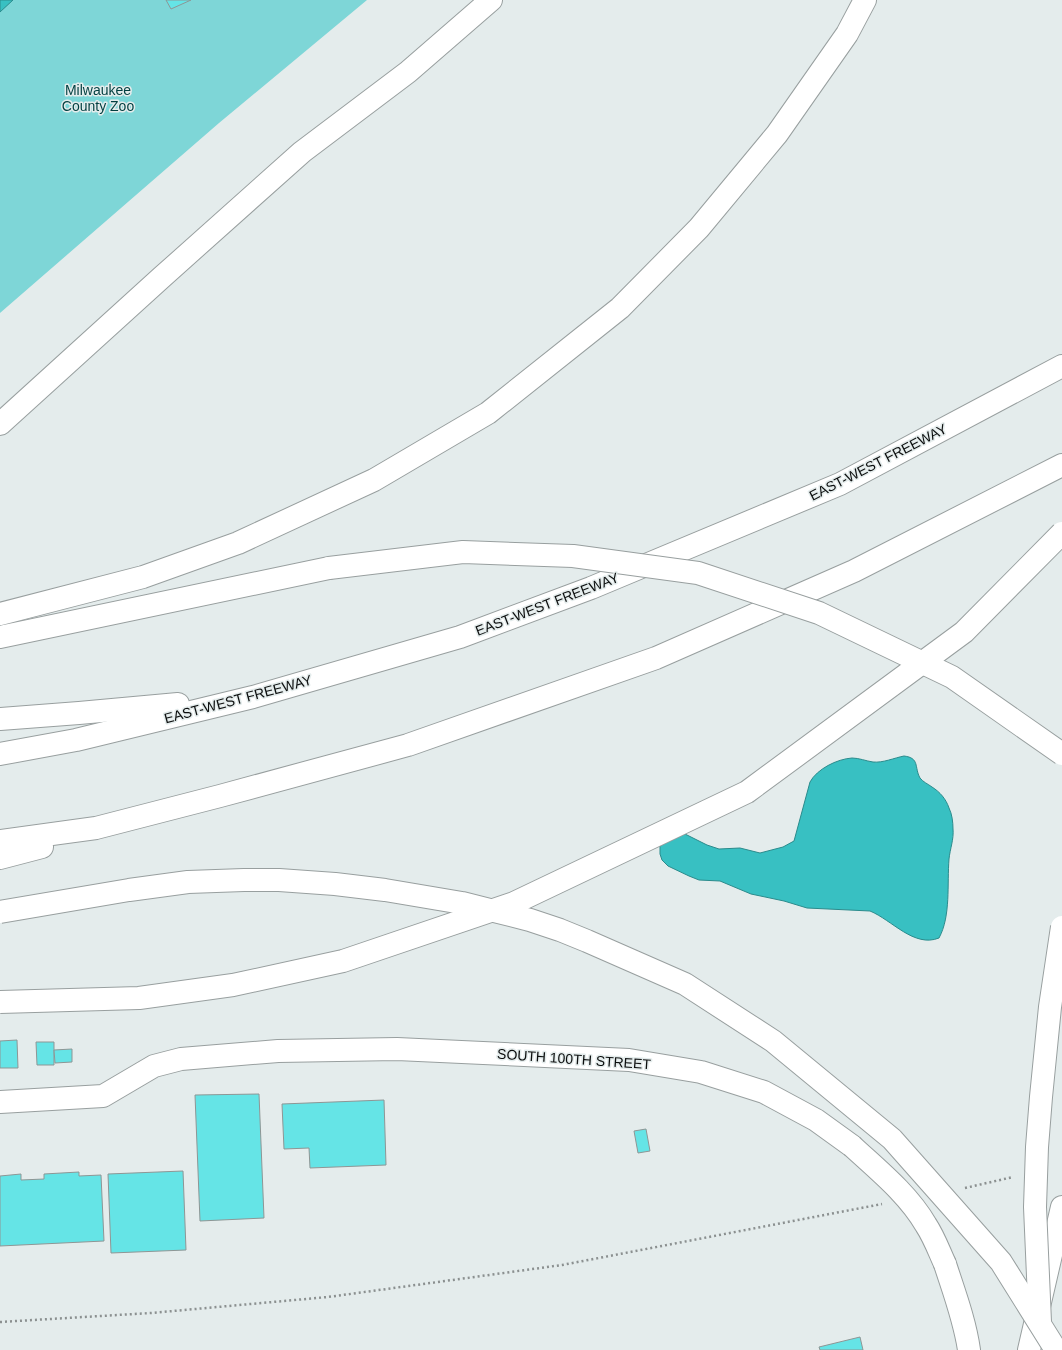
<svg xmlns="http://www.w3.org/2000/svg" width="1062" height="1350" font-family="Arial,sans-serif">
<rect width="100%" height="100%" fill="#e4ecec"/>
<polygon fill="#7ed6d7" points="0,0 367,0 219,123 0,313"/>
<g fill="#38c0c2" stroke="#2b8b8c">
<polygon points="0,0 13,0 0,12"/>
<path d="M 904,756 C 920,758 914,767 920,778 C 923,782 928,784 932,787 C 940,792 946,799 949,808 C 952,814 953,822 953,829 C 954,839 950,849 949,859 C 947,884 951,916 939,938 C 914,948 892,920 870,911 L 807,908 L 784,901 L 751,894 L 720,881 L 699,880 L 689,876 L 668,866 L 662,860 L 660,854 L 660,845 L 675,832 L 685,834 L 707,845 L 719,849 L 740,848 L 760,853 L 783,847 L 794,841 L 810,782 C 817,769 837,759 852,758 C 859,758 866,761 873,762 C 883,763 894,758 904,756 Z"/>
</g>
<g fill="#65e4e6" stroke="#8e9695">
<polygon points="166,0 191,0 171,9"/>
<polygon points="17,1040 18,1068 0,1068 0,1041"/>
<polygon points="36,1042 54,1042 54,1065 37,1065"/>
<polygon points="72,1049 72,1062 55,1063 54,1050"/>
<polygon points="259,1094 264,1218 200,1221 195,1095"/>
<polygon points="384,1100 386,1165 310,1168 309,1148 284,1149 282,1104"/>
<polygon points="646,1129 650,1151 638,1153 634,1131"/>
<polygon points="183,1171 186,1250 111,1253 108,1174"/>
<polygon points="79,1172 79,1176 101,1175 104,1241 0,1246 0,1176 21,1174 21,1180 44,1179 44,1174"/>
<polygon points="860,1337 863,1350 820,1350 819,1347"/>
</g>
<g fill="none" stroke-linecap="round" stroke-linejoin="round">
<g stroke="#989f9f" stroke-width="24">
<g id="minor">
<polyline points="0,424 162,277 302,152 408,72 491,0"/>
<polyline points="0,1102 103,1096 154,1066 181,1059 278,1051 397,1049 629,1060 701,1072 764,1092 816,1120 852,1146"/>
<path d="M 945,1264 C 954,1292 965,1321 969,1350"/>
</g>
</g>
<g stroke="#989f9f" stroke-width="24">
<g id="highway">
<polyline points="0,614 143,577 238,543 374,480 488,413 620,308 699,228 777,134 847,34 865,0"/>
<polyline points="0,637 329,568"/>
<polyline points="0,719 79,713 178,704"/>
<polyline points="0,754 76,740 253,697 460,637 591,588 840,484 1062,366"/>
<polyline points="0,841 96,828 220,796 408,745 656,658 854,571 1062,465"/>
<polyline points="0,858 42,847"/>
<polyline points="1029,1350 1062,1207"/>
</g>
</g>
<g stroke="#8b9090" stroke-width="2.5" stroke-dasharray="2 3" stroke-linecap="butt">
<polyline points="965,1188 1013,1177"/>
<polyline points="0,1322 151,1313 328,1297 562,1265 882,1204"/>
</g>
<use href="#minor" stroke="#fff" stroke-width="22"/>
<use href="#highway" stroke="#fff" stroke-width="22"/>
<g stroke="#989f9f" stroke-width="24" stroke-linecap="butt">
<path id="minor-bridge" d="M 852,1146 C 878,1170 908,1194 926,1225 C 934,1237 939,1251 945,1264"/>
</g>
<g stroke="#989f9f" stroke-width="24" stroke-linecap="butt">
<g id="highway-bridge">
<polyline points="329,568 463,552 573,556 698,573 819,613 952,677 1062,754"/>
<polyline points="0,912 129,890 188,882 244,880 279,880 335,884 385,890 462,903 530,920 560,930 587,941 685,984 773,1041 892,1139 1001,1262 1056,1350"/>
<polyline points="0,1002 139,998 233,985 343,961 514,903 747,792 964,632 1062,533"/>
<polyline points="1040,1322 1035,1207 1037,1147 1041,1097 1050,1007 1062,927"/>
</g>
</g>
<use href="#minor-bridge" stroke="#fff" stroke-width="22"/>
<use href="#highway-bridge" stroke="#fff" stroke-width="22"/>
</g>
<g text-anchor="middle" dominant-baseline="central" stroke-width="3" stroke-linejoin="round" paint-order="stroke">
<g font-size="14" fill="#003f40" stroke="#e4ecec">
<text x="98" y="90">Milwaukee<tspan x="98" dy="16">County Zoo</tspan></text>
</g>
<g font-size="14" fill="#0c0e0e" stroke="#e4ecec">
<text transform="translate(878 462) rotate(-27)">EAST-WEST FREEWAY</text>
<text transform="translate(547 604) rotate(-21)">EAST-WEST FREEWAY</text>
<text transform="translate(238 699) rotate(-15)">EAST-WEST FREEWAY</text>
<text transform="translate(574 1059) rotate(4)">SOUTH 100TH STREET</text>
</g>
</g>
</svg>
